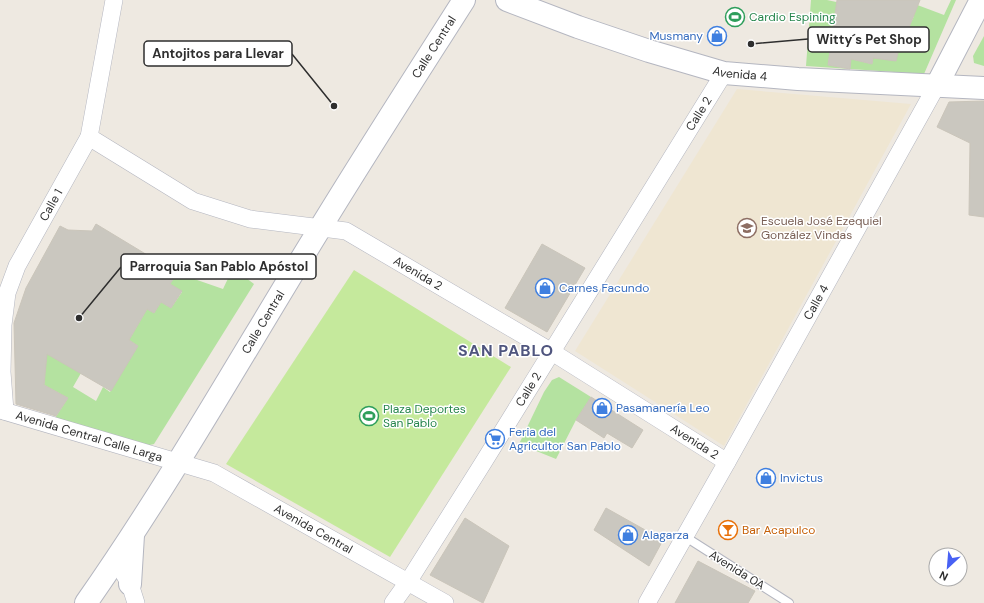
<svg xmlns="http://www.w3.org/2000/svg" width="984" height="603" font-family="'DM Sans',sans-serif">
<rect width="100%" height="100%" fill="#eee9e1"/>
<polygon fill="#efe6d2" points="737,89 911,104 724,446 575,351"/>
<g fill="#b4e2a0">
<polygon points="811,0 827,0 841,3 833,29 828,65 850,69 851,59 872,64 873,58 904,28 908,29 914,16 889,5 904,0 944,15 951,0 956,0 924,74 806,66"/>
<polygon points="984,36 984,66 974,63 973,56"/>
<polygon points="233,268 254,284 154,444 146,446 55,418 68,398 44,385 45,371 41,350 81,373 73,387 96,401 103,387 110,392 138,346 129,340 147,309 154,313 161,302 171,308 182,292 170,284 177,273 223,289"/>
<polygon points="559,377 591,397 576,420 556,459 519,444 544,392 552,380"/>
</g>
<polygon fill="#c5e99c" points="354,270 511,367 390,557 226,464"/>
<g fill="#cac7bf" stroke="#cac5ba">
<polygon points="837,0 920,0 908,30 904,28 896,61 873,58 872,64 851,59 850,69 828,65"/>
<polygon points="984,101 984,217 969,215 970,143 937,127 949,102"/>
<polygon points="96,224 177,273 170,284 182,291 171,308 161,302 154,313 147,309 129,340 138,346 111,391 47,354 44,385 68,398 56,416 16,404 14,323 26,288 60,226 68,230 92,231"/>
<polygon points="542,244 585,268 547,332 505,308"/>
<polygon points="591,397 643,430 632,448 607,433 604,438 576,420"/>
<polygon points="606,508 663,540 649,566 594,530"/>
<polygon points="465,518 509,546 483,603 430,575"/>
<polygon points="698,561 755,591 748,603 675,603"/>
</g>
<g fill="none" stroke-linecap="round" stroke-linejoin="round">
<g stroke="#b4b6c0" stroke-width="10">
<polyline id="lane" points="684,536 789,603"/>
</g>
<g stroke="#b4b6c0" stroke-width="18">
<g id="street">
<path id="s1" d="M 89,137 L 193,201 L 250,219 L 346,231 L 552,352 L 727,462"/>
<path id="s2" d="M 0,410 L 214,473 L 445,603"/>
<path id="s3" d="M 5,411 L 2,372 L 3,325 L 7,293 L 17,266 L 89,137 L 114,0"/>
<polyline points="124,574 130,584 136,603"/>
<path id="s4" d="M 393,603 L 408,582 L 483,463 L 724,73"/>
<path id="s5" d="M 647,603 L 727,462 L 937,85"/>
</g>
</g>
<g stroke="#b4b6c0" stroke-width="24">
<g id="secondary">
<path id="s6" d="M 507,0 L 578,27 L 649,51 L 724,73 L 798,79 L 984,88"/>
<polyline points="937,85 981,0"/>
<polyline points="130,584 133,535"/>
<path id="s7" d="M 86,603 C 170,483 242,355 319,230 C 366,153 415,77 464,0"/>
</g>
</g>
<use href="#lane" stroke="#fff" stroke-width="8"/>
<use href="#street" stroke="#fff" stroke-width="17"/>
<use href="#secondary" stroke="#fff" stroke-width="22"/>
</g>
<defs>
<g id="stadium-ring" transform="scale(1)"><circle r="9.5" fill="#fff" stroke="#2e9e5b" stroke-width="1.5"/><path d="M0-5a6.5 5 0 1 0 0 10a6.5 5 0 1 0 0-10ZM-3.5-1.8h7v3.6h-7Z" fill="#2e9e5b"/></g>
<g id="shop-ring" transform="scale(1)"><circle r="9.5" fill="#fff" stroke="#3f7fe0" stroke-width="1.5"/><path d="M-5-2.5h2.3a2.7 3.5 0 0 1 5.4 0H5L5.5 6h-11ZM-1.5-2.5h3a1.5 2.3 0 0 0-3 0Z" fill="#3f7fe0"/></g>
<g id="school-ring" transform="scale(1)"><circle r="9.5" fill="#fff" stroke="#8d6e63" stroke-width="1.5"/><path d="M0-5L7-2L0 1L-7-2ZM-4 1L0 2.5L4 1V4Q0 6-4 4Z" fill="#8d6e63"/></g>
<g id="supermarket-ring" transform="scale(1)"><circle r="9.5" fill="#fff" stroke="#3f7fe0" stroke-width="1.5"/><path d="M-6-5.5h2.5l.6 2H6L4.5 2H-2.5L-4.4-4H-6ZM-1.5 3.2a1.3 1.3 0 1 0 .1 0ZM3 3.2a1.3 1.3 0 1 0 .1 0Z" fill="#3f7fe0"/></g>
<g id="bar-ring" transform="scale(1)"><circle r="9.5" fill="#fff" stroke="#e8710a" stroke-width="1.5"/><path d="M-6-5H6L.8 .8V4.5H3.5V6h-7V4.5H-.8V.8Z" fill="#e8710a"/></g>
</defs>
<g fill-rule="evenodd">
<use href="#stadium-ring" x="735" y="17"/>
<use href="#shop-ring" x="717" y="36"/>
<use href="#school-ring" x="747" y="228"/>
<use href="#shop-ring" x="545" y="288"/>
<use href="#shop-ring" x="602" y="408"/>
<use href="#stadium-ring" x="369" y="416"/>
<use href="#supermarket-ring" x="495" y="439"/>
<use href="#shop-ring" x="766" y="478"/>
<use href="#bar-ring" x="728" y="530"/>
<use href="#shop-ring" x="628" y="535"/>
</g>
<g text-anchor="middle" dominant-baseline="central" stroke-width="3" stroke-linejoin="round" paint-order="stroke">
<g font-size="12" fill="#27864d" stroke="#fff" text-anchor="start">
<text x="749" y="17">Cardio Espining</text>
<text x="383" y="409">Plaza Deportes<tspan x="383" dy="14">San Pablo</tspan></text>
</g>
<g font-size="12" fill="#366cbe" stroke="#fff" text-anchor="start">
<text x="703" y="36" text-anchor="end">Musmany</text>
<text x="559" y="288">Carnes Facundo</text>
<text x="616" y="408">Pasamanería Leo</text>
<text x="509" y="432">Feria del<tspan x="509" dy="14">Agricultor San Pablo</tspan></text>
<text x="780" y="478">Invictus</text>
<text x="642" y="535">Alagarza</text>
</g>
<g font-size="12" fill="#2e2e2e" stroke="#fff">
<text stroke="none"><textPath href="#s7" startOffset="656">Calle Central</textPath></text>
<text stroke="none"><textPath href="#s6" startOffset="245">Avenida 4</textPath></text>
<text stroke="none"><textPath href="#s4" startOffset="577">Calle 2</textPath></text>
<text stroke="none"><textPath href="#s3" startOffset="217">Calle 1</textPath></text>
<text stroke="none"><textPath href="#s1" startOffset="362">Avenida 2</textPath></text>
<text stroke="none"><textPath href="#s5" startOffset="345">Calle 4</textPath></text>
<text stroke="none"><textPath href="#s7" startOffset="332">Calle Central</textPath></text>
<text stroke="none"><textPath href="#s4" startOffset="253">Calle 2</textPath></text>
<text stroke="none"><textPath href="#s2" startOffset="93">Avenida Central Calle Larga</textPath></text>
<text stroke="none"><textPath href="#s1" startOffset="686">Avenida 2</textPath></text>
<text stroke="none"><textPath href="#s2" startOffset="337">Avenida Central</textPath></text>
<text transform="translate(737 570) rotate(32)">Avenida 0A</text>
</g>
<g font-size="12" fill="#785e54" stroke="#fff" text-anchor="start">
<text x="761" y="221">Escuela José Ezequiel<tspan x="761" dy="14">González Vindas</tspan></text>
</g>
<g font-size="12" fill="#c56008" stroke="#fff" text-anchor="start">
<text x="742" y="530">Bar Acapulco</text>
</g>
<g font-size="16" font-weight="bold" letter-spacing="1" fill="#4f557e" stroke="#fff">
<text x="506" y="350">SAN PABLO</text>
</g>
</g>
<path fill="none" stroke="#2e2e2e" stroke-width="1.5" d="M751 44L808 39M334 106L292 54M79 318L121 267"/>
<g fill="#2e2e2e" stroke="#fff" stroke-width="1.5">
<circle cx="751" cy="44" r="4"/>
<circle cx="334" cy="106" r="4"/>
<circle cx="79" cy="318" r="4"/>
</g>
<g fill="#fff" stroke="#2e2e2e" stroke-width="1.5">
<rect x="808" y="27" width="121" height="25" rx="4"/>
<rect x="144" y="41" width="148" height="25" rx="4"/>
<rect x="121" y="254" width="195" height="25" rx="4"/>
</g>
<g font-size="13" text-anchor="middle" font-weight="bold" fill="#2e2e2e">
<text x="869" y="44">Witty´s Pet Shop</text>
<text x="218" y="58">Antojitos para Llevar</text>
<text x="219" y="271">Parroquia San Pablo Apóstol</text>
</g>
<g transform="translate(948 567) rotate(206)"><circle r="19" fill="#ffffff" stroke="#ababab"/>
<path d="M0-3L7 15L0 10L-7 15Z" fill="#4861f4"/>
<text y="-6" font-size="11" font-weight="bold" text-anchor="middle" fill="#2e2e2e">N</text>
</g>
</svg>
